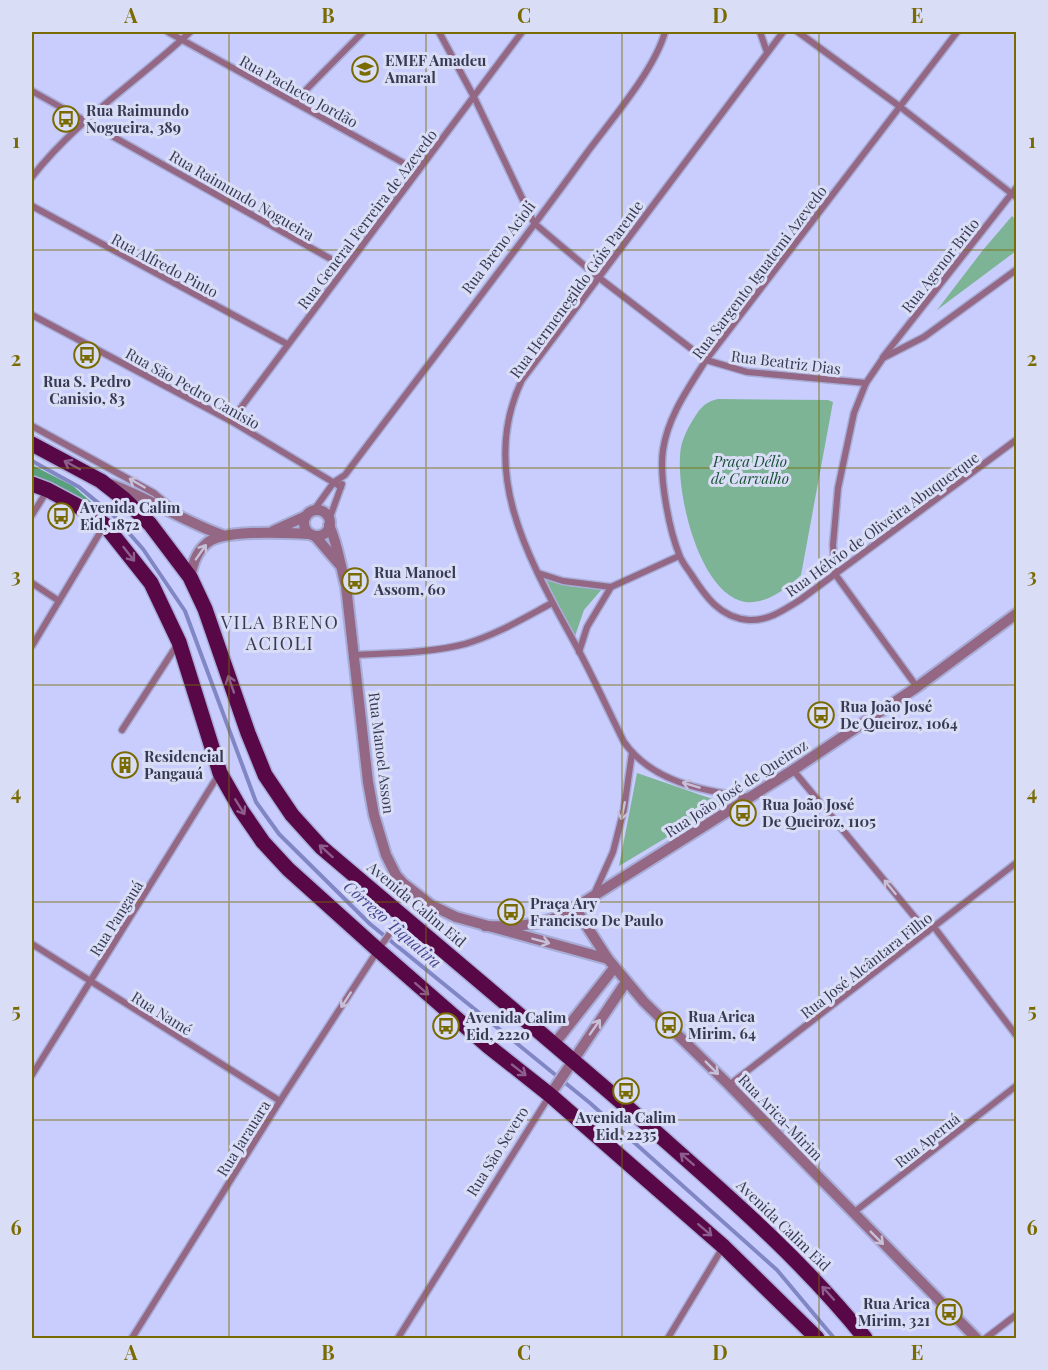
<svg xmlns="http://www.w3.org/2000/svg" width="1048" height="1370" font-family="'Playfair Display',serif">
<rect width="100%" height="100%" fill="#c8cdfd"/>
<g fill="#7eb496">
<polygon points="1012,216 1016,220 1016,251 937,310 983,250"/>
<path d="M 718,399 L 828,400 L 833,402 L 801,575 C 787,588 766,605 745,602 C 698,594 674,487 681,447 C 683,437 689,426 694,418 C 701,407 705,402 718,399 Z"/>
<polygon points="546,579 569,586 602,589 584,610 574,639"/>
<polygon points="637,773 724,803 619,866"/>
</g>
<polygon fill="#59a17c" points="32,465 73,486 115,523 32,479"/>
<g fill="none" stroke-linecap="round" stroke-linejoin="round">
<polyline stroke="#8186c4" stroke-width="4" points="32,461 79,487 114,516 143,549 185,611 256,802 279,834 370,924 590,1103 777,1270 834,1338"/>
<g stroke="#a8add7" stroke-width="9">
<g id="minor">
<polyline points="168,32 418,171"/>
<polyline points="439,32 474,97 534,223 598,277 706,360 747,372 866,383"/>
<polyline points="760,32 767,52"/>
<polyline points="798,32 899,106 1016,197"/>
<path d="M 957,32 L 706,360 C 688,389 668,416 663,450 C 659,477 669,529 679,554 C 681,561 687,568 691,574 C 705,596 720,618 749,620 C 768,621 784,610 800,600 L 1016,440"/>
<polyline points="32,91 345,267"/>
<polyline points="294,102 363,32"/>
<path d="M 32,177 C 76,120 138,81 190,32"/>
<polyline points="32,206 287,344"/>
<polyline points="32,315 231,421 341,487"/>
<polyline points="883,357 1016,188"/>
<polyline points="231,421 522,32"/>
<polyline points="32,426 154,493 177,512"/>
<path d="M 314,510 L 334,482 L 345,475 C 425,368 508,262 586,154 C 611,120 654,71 665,32"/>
<polyline points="32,515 47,491"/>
<polyline points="329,520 342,484"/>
<polyline points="538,573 563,581 611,587"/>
<polyline points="835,574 833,545 838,488 854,413 866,383 883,358 924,337 1016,270"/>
<polyline points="835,574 917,687"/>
<polyline points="32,583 59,601"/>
<polyline points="32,646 104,526"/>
<polyline points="579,652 587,627 611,587 679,556"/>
<path d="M 355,655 C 391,653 430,653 465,644 C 496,635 524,618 552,603"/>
<polyline points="122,730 177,645"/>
<polyline points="793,770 927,932"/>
<path d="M 748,797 C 703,791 652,782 624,742 C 609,712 595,681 579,651 C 534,568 476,476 522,380 L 783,32"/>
<polyline points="594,894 613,852 624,809 632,753"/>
<polyline points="934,927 1016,1035"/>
<polyline points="32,944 280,1101"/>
<polyline points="32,1075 219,774"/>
<polyline points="729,1085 1016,863"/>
<polyline points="853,1213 1016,1086"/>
<polyline points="132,1338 280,1101 378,950 402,916"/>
<polyline points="398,1338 550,1095"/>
<polyline points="668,1338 723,1247"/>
<polyline points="986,1338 1016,1315"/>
</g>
</g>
<g stroke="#a8add7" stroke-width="14">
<g id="tertiary">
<path d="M 110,484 C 149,498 183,521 222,535"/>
<circle cx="317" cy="523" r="13"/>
<path d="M 329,525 C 338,545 340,565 346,586 L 368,782 L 374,815 L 386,855 L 396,875 L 403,883 L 431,905 L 456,917 L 608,959"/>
<polyline points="273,531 306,516"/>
<polyline points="315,536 339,564"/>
<path d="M 190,577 C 193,564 196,552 207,543 C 223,529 286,533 310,534"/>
<polyline points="575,908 608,959 644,1002 729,1085 976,1338"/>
<path d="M 485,926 C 513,927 539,926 565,914 L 793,770 L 917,687 L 1016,614"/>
<polyline points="555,1043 614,968"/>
<polyline points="550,1095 626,982"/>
</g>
</g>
<g stroke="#a8add7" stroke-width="18">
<g id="primary">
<path d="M 32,444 L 101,481 L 124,499 L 150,524 L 190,577 L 205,609 L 248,733 L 265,775 L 292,815 L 321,847 C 428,938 536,1028 642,1120 C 722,1191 798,1255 865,1338"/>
<polyline points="32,484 48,490 78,506 105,525 151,583 179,642 220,773 241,810 263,842 288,869 378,950 488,1046 550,1095 724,1247 817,1338"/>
</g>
</g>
<use href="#minor" stroke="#946885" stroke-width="6"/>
<use href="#tertiary" stroke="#946885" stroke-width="10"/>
<use href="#primary" stroke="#580747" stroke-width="15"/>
</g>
<defs><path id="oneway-shaft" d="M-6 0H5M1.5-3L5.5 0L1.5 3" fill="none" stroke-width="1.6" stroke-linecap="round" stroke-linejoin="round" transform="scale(1.5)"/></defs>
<g stroke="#8c5d8d">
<use href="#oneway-shaft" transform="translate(72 465) rotate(-152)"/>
<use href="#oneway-shaft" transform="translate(129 554) rotate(52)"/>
<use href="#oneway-shaft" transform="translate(231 684) rotate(-109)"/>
<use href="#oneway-shaft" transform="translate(240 807) rotate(58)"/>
<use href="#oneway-shaft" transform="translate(326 851) rotate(-138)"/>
<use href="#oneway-shaft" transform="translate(422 989) rotate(41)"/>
<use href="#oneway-shaft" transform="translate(519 1070) rotate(38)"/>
<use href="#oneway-shaft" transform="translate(687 1159) rotate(-139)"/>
<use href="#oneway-shaft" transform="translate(705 1230) rotate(41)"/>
<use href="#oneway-shaft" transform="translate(828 1293) rotate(-132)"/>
</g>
<g stroke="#c8c0d9">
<use href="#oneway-shaft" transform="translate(137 483) rotate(-150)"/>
<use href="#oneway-shaft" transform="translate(201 552) rotate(-55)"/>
<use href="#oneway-shaft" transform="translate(691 785) rotate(-163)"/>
<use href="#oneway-shaft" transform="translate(623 811) rotate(102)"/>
<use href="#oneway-shaft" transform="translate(890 887) rotate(-129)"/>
<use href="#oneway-shaft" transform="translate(541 941) rotate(15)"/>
<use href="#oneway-shaft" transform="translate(346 1000) rotate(123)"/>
<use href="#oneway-shaft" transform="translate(595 1027) rotate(-55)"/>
<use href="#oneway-shaft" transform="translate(712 1068) rotate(45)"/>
<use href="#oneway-shaft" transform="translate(877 1238) rotate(45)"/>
</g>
<path fill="none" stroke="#796a02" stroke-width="1.5" stroke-opacity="0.55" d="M 229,32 L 229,1338M 426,32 L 426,1338M 622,32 L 622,1338M 819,32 L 819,1338M 32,250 L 1016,250M 32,468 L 1016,468M 32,685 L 1016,685M 32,902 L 1016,902M 32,1120 L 1016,1120"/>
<defs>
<g id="school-ring" transform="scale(1.35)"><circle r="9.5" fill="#d9ddf5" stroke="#796a02" stroke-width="1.5"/><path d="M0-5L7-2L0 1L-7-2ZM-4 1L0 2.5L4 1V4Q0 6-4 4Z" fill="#796a02"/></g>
<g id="bus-ring" transform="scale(1.35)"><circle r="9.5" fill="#d9ddf5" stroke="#796a02" stroke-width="1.5"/><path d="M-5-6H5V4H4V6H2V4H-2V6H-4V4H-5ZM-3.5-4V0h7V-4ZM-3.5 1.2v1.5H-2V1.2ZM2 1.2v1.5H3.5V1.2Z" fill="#796a02"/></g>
<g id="building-ring" transform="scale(1.35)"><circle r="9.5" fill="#d9ddf5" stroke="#796a02" stroke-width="1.5"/><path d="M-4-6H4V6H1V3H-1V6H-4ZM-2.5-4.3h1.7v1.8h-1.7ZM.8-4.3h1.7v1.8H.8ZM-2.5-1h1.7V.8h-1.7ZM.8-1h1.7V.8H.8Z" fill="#796a02"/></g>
</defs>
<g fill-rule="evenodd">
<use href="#school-ring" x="365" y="69"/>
<use href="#bus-ring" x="66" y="119"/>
<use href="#bus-ring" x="87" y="355"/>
<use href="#bus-ring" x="61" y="516"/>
<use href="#bus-ring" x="355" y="581"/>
<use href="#bus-ring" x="821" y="715"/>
<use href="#building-ring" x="125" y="765"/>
<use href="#bus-ring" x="743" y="813"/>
<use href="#bus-ring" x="511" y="912"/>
<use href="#bus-ring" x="669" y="1025"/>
<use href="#bus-ring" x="446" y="1026"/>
<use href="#bus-ring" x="626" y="1091"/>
<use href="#bus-ring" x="949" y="1312"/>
</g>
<g text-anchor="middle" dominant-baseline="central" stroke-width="6" stroke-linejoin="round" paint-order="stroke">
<g font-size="15" font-weight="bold" fill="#383a52" stroke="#d9ddf5" text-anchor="start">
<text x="385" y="60">EMEF Amadeu<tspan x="385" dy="17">Amaral</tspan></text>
<text x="86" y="110">Rua Raimundo<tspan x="86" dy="17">Nogueira, 389</tspan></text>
<text x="87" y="381" text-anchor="middle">Rua S. Pedro<tspan x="87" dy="17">Canisio, 83</tspan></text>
<text x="80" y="507">Avenida Calim<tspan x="80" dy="17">Eid, 1872</tspan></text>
<text x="374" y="572">Rua Manoel<tspan x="374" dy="17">Assom, 60</tspan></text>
<text x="840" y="706">Rua João José<tspan x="840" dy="17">De Queiroz, 1064</tspan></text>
<text x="144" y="756">Residencial<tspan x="144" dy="17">Pangauá</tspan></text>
<text x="762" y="804">Rua João José<tspan x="762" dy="17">De Queiroz, 1105</tspan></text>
<text x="530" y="903">Praça Ary<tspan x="530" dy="17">Francisco De Paulo</tspan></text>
<text x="688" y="1016">Rua Arica<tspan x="688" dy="17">Mirim, 64</tspan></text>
<text x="466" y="1017">Avenida Calim<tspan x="466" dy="17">Eid, 2220</tspan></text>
<text x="626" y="1117" text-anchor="middle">Avenida Calim<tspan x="626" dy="17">Eid, 2235</tspan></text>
<text x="930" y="1303" text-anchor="end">Rua Arica<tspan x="930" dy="17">Mirim, 321</tspan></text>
</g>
<g font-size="15" fill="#383a52" stroke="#d9ddf5">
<text transform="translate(299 91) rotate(29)">Rua Pacheco Jordão</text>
<text transform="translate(242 195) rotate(30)">Rua Raimundo Nogueira</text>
<text transform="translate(367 219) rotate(-53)">Rua General Ferreira de Azevedo</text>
<text transform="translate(498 247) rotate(-53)">Rua Breno Acioli</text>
<text transform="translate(165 265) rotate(28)">Rua Alfredo Pinto</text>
<text transform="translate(940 265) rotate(-52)">Rua Agenor Brito</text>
<text transform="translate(759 272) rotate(-53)">Rua Sargento Iguatemi Azevedo</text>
<text transform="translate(576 289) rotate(-54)">Rua Hermenegildo Góis Parente</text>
<text transform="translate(786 362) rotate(7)">Rua Beatriz Dias</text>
<text transform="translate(193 388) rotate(29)">Rua São Pedro Canisio</text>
<text transform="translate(882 524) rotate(-36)">Rua Hélvio de Oliveira Abuquerque</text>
<text transform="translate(382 753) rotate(83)">Rua Manoel Asson</text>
<text transform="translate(736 788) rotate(-33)">Rua João José de Queiroz</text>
<text transform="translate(417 904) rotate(40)">Avenida Calim Eid</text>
<text transform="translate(116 918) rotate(-58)">Rua Pangauá</text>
<text transform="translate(866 965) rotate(-38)">Rua José Alcântara Filho</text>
<text transform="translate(162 1013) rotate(32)">Rua Namé</text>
<text transform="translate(781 1117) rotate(46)">Rua Arica-Mirim</text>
<text transform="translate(243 1138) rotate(-58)">Rua Jarauara</text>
<text transform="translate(927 1140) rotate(-38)">Rua Aperuá</text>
<text transform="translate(497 1151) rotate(-58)">Rua São Severo</text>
<text transform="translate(784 1225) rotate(44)">Avenida Calim Eid</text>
</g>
<g font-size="15" font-style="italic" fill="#185036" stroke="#d9ddf5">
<text x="750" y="461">Praça Délio<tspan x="750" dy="17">de Carvalho</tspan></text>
</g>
<g font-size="16" font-style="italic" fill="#464793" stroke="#d9ddf5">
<text transform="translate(393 924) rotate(41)">Córrego Tiquatira</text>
</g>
<g font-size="18" letter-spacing="1.5" fill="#383a52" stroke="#d9ddf5">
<text x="280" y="622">VILA BRENO<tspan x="280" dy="21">ACIOLI</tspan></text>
</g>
</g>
<rect width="1048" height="1370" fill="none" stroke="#d9ddf5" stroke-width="66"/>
<rect x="33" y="33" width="982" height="1304" fill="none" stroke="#796a02" stroke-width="2"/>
<g font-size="20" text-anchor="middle" font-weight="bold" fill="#796a02">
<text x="131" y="23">A</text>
<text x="328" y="23">B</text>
<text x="524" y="23">C</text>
<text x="720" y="23">D</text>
<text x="917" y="23">E</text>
<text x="16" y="148">1</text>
<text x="1032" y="148">1</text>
<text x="16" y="366">2</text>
<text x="1032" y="366">2</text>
<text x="16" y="583">3</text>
<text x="1032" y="583">3</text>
<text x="16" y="800">4</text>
<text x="1032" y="800">4</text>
<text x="16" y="1018">5</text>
<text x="1032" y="1018">5</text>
<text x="16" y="1235">6</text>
<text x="1032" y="1235">6</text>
<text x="131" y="1360">A</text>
<text x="328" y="1360">B</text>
<text x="524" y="1360">C</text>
<text x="720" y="1360">D</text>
<text x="917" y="1360">E</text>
</g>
</svg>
